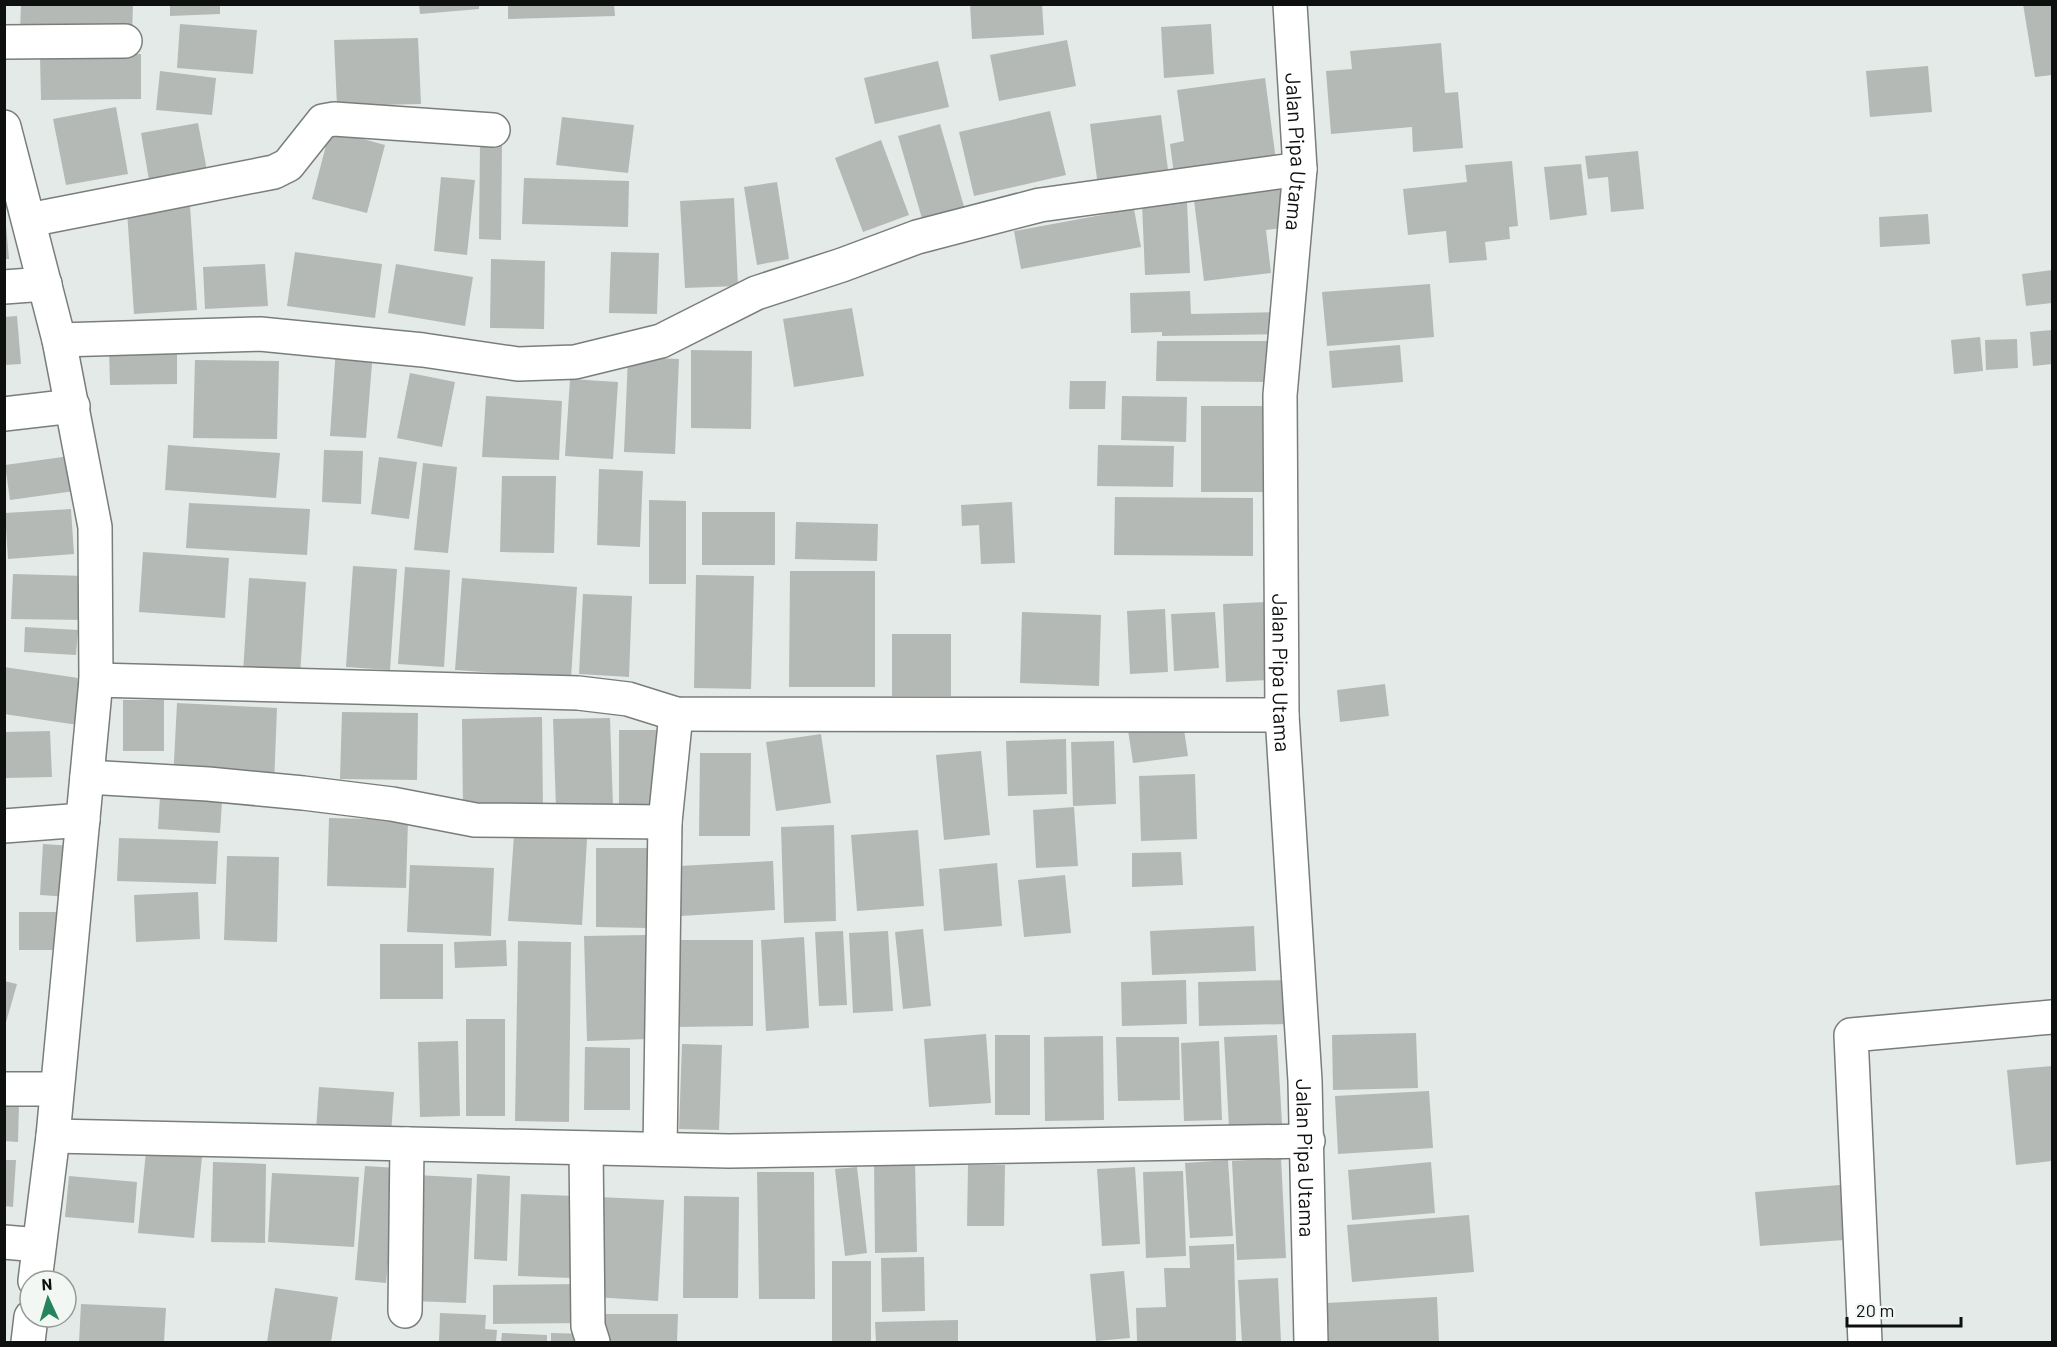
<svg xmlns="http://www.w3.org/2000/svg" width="2057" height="1347" font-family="Barlow,sans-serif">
<rect width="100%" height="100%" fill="#e4eae7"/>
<g fill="#b4b9b6">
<polygon points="21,4 133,4 132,35 20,31"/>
<polygon points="170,4 220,4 220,14 170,16"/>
<polygon points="419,4 479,4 479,9 420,14"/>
<polygon points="508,4 614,4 615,16 508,19"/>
<polygon points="970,4 1042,4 1044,35 972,39"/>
<polygon points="2023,4 2052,4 2052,75 2035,77"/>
<polygon points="180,24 257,30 253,74 177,68"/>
<polygon points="1211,24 1214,74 1164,78 1161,27"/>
<polygon points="418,38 421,104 337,106 334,40"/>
<polygon points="1067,40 1076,86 999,101 990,55"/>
<polygon points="1441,43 1445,93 1458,92 1463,148 1413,152 1412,127 1331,134 1326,71 1352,69 1350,51"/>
<polygon points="141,54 141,99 41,100 40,56"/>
<polygon points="938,61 949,107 875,124 864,78"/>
<polygon points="1928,66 1932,112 1870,117 1866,71"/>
<polygon points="160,71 216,78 212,115 156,110"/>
<polygon points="1265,78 1277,168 1175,182 1170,144 1184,141 1177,90"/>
<polygon points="116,107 128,174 66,185 53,119"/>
<polygon points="1050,111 1066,175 974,196 959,132"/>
<polygon points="1161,115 1169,178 1098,187 1090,124"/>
<polygon points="562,117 634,125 628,173 556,165"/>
<polygon points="198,123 208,176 150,186 141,133"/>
<polygon points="940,124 965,210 923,222 898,136"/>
<polygon points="330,130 385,145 367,213 312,199"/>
<polygon points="881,140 909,215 863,232 835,158"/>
<polygon points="480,144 502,144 501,240 479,239"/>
<polygon points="1638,151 1644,209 1611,212 1608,177 1588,179 1585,156"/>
<polygon points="1512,161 1518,226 1509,227 1510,239 1485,242 1487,260 1449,263 1446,231 1408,235 1403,189 1467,182 1465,165"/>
<polygon points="1581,164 1587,215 1550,220 1544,167"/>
<polygon points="441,177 475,180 467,255 434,251"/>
<polygon points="524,178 629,181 628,227 522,224"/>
<polygon points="1283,180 1289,227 1266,230 1271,273 1204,281 1193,192"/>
<polygon points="777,182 789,259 757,265 744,187"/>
<polygon points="734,198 738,286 685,288 680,201"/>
<polygon points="1187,201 1190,273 1145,275 1142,203"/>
<polygon points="190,206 197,310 134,314 127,211"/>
<polygon points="1134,209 1141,247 1021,269 1014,231"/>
<polygon points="1928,214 1930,244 1880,247 1879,217"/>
<polygon points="4,225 6,225 9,259 4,259"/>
<polygon points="295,252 382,264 375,318 287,306"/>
<polygon points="611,252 659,253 657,314 609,313"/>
<polygon points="491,259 545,261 544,329 490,328"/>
<polygon points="265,264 268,306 205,309 203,267"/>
<polygon points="396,264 473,277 465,326 388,313"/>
<polygon points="2052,270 2052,303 2026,306 2022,274"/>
<polygon points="1430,284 1434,337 1327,346 1322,292"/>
<polygon points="1190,291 1191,314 1282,312 1282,334 1162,336 1162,332 1131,333 1130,293"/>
<polygon points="852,308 864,376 794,387 783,319"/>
<polygon points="17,316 21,364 4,365 4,317"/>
<polygon points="2052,330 2052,364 2033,366 2030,332"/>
<polygon points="1980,337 1983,371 1954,374 1951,340"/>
<polygon points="2017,339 2018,368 1986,370 1985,340"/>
<polygon points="1157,341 1277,341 1276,382 1156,381"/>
<polygon points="1400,345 1403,382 1332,388 1329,351"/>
<polygon points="336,347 373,351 366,438 330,436"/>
<polygon points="177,348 177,384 110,385 109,349"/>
<polygon points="691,350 752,351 751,429 691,428"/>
<polygon points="628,357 679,359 675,454 624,452"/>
<polygon points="195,360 279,361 277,439 193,438"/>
<polygon points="410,373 455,382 442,447 397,438"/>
<polygon points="570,379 618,382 613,459 565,456"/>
<polygon points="1070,381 1106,381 1105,409 1069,409"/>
<polygon points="486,396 562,401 559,460 482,457"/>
<polygon points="1122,396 1187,397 1186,442 1121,440"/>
<rect x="1201" y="406" width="65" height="86"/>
<polygon points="168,445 280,453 276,498 165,490"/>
<polygon points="1098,445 1174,446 1173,487 1097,486"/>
<polygon points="324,450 363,451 361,504 322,502"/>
<polygon points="77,455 82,490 10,500 5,465"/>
<polygon points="379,457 417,462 409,519 371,514"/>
<polygon points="423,463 457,467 448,553 414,550"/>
<polygon points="599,469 643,471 640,547 597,545"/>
<polygon points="502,476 556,476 554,553 500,552"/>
<polygon points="1115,497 1253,498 1253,556 1114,555"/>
<polygon points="649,500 686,501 686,584 649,584"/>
<polygon points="1012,502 1015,563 981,564 979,525 962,526 961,505"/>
<polygon points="189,503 310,509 307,555 186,548"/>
<polygon points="71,509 74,554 8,559 5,513"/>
<rect x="702" y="512" width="73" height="53"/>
<polygon points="796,522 878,524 877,561 795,559"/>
<polygon points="143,552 229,558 225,618 139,612"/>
<polygon points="353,566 397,569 390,670 346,667"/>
<polygon points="405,567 450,570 444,667 398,664"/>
<polygon points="790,571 875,571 875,687 789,687"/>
<polygon points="13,574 87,576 86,620 11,619"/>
<polygon points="696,575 754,576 751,689 694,688"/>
<polygon points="249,578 306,582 300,676 243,673"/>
<polygon points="462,578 577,587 571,678 455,670"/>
<polygon points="583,594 632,596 629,677 579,674"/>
<polygon points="1266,602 1269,680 1226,682 1223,604"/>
<polygon points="1165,609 1168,672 1130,674 1127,611"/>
<polygon points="1022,612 1101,615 1099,686 1020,683"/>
<polygon points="1215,612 1219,668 1174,671 1171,614"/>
<polygon points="25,627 78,630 76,655 24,652"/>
<rect x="892" y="634" width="59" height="62"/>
<polygon points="4,667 85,679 78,725 4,714"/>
<polygon points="1385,684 1389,716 1340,722 1337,690"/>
<rect x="123" y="700" width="41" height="51"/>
<polygon points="177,703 277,708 274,785 173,781"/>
<polygon points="342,712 418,713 417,780 340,779"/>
<polygon points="542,717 543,814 463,815 462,719"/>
<polygon points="610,718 613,807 556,809 553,719"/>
<polygon points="1183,723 1188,756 1133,763 1128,730"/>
<rect x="619" y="730" width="46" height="78"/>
<polygon points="50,731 52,777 4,778 4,732"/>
<polygon points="821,734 831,803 776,811 766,742"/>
<polygon points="1066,739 1067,794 1008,796 1006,741"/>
<polygon points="1114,741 1116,804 1073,806 1071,742"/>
<polygon points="981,751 990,835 944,840 936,755"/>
<polygon points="700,753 751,753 750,836 699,836"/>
<polygon points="1195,774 1197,839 1141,841 1139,776"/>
<polygon points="160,796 222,801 220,833 158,829"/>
<polygon points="1074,807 1078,866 1036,868 1033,810"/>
<polygon points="329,818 408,820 406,888 327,886"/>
<polygon points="834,825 836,921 784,923 781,827"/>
<polygon points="918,830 924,906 857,911 851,835"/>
<polygon points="514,835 587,839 582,925 508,921"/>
<polygon points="119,838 218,841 216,884 117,881"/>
<polygon points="43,844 73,846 70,897 40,895"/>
<polygon points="596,848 649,848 649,928 596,927"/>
<polygon points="1181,852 1183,885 1132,887 1132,853"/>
<polygon points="227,856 279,857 277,942 224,940"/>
<polygon points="773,861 775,910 681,916 679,866"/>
<polygon points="997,863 1002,926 944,931 939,869"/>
<polygon points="410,865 494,868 491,936 407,932"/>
<polygon points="1065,875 1071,933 1024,937 1018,880"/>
<polygon points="198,892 200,939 136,942 134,895"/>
<polygon points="19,912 60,912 59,950 19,950"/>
<polygon points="1254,926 1256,971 1152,975 1150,931"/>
<polygon points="923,929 931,1006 903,1009 895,932"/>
<polygon points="843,931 847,1005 819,1006 815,932"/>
<polygon points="888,931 893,1011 853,1013 849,933"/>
<polygon points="647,935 649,1039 587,1041 584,936"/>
<polygon points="804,937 809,1028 766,1031 761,940"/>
<polygon points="506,940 507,966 455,968 454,942"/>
<polygon points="672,940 753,940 753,1026 673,1027"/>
<polygon points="518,941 571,942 569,1122 515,1121"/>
<rect x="380" y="944" width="63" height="55"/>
<polygon points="1186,980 1187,1024 1122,1026 1121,982"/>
<polygon points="1287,980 1288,1024 1199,1026 1198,982"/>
<polygon points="4,981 17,984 5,1026 4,1026"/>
<rect x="466" y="1019" width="39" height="97"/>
<polygon points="1416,1033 1418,1088 1333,1090 1332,1035"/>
<polygon points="986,1034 991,1103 929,1107 924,1039"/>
<rect x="995" y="1035" width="35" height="80"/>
<polygon points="1277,1035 1282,1124 1229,1127 1224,1037"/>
<polygon points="1103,1036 1104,1120 1045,1121 1044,1037"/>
<polygon points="1116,1037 1179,1037 1180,1100 1118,1101"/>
<polygon points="458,1041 460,1116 420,1117 418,1042"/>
<polygon points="1219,1041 1222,1120 1184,1121 1181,1043"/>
<polygon points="682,1044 722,1045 719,1130 679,1129"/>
<polygon points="585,1047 630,1048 630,1110 584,1110"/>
<polygon points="2052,1066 2052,1161 2016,1165 2007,1070"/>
<polygon points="319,1087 394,1092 391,1135 316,1130"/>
<polygon points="1429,1091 1433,1148 1338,1154 1335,1096"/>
<polygon points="4,1103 19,1103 18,1142 4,1141"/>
<polygon points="146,1151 202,1157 194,1238 138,1233"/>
<polygon points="1281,1158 1286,1258 1237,1260 1232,1161"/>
<polygon points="4,1160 16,1160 13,1207 4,1206"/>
<polygon points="1228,1160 1233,1236 1190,1238 1185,1163"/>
<polygon points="915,1161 917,1252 875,1253 874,1162"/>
<polygon points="213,1162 266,1164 265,1243 211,1242"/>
<polygon points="1431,1162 1435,1213 1352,1220 1348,1170"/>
<polygon points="968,1165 1005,1165 1004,1226 967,1226"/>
<polygon points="365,1166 397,1168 386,1283 355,1280"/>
<polygon points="857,1167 867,1253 845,1256 835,1169"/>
<polygon points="1135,1167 1140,1244 1102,1246 1097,1169"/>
<polygon points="1183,1171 1186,1256 1146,1258 1143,1172"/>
<polygon points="757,1172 814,1172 815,1299 759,1299"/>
<polygon points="272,1173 359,1177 354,1247 268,1242"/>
<polygon points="477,1174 510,1176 507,1261 474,1259"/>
<polygon points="417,1175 472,1178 466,1303 412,1301"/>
<polygon points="69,1176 137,1182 134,1223 65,1217"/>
<polygon points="1840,1185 1844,1240 1760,1246 1755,1192"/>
<polygon points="521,1194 575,1196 571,1278 518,1276"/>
<polygon points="684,1196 739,1197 738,1298 683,1298"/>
<polygon points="599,1197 664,1200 658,1301 594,1297"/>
<polygon points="1469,1215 1474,1272 1352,1282 1347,1225"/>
<polygon points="1234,1244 1236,1342 1137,1342 1136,1308 1166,1307 1164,1268 1190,1268 1189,1246"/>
<polygon points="924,1257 925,1311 882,1312 881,1258"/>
<rect x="832" y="1261" width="39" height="81"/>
<polygon points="1124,1271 1130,1338 1096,1341 1090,1274"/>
<polygon points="1278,1278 1281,1342 1242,1342 1238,1280"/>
<polygon points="586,1284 586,1323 493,1324 493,1285"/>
<polygon points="275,1288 338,1297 331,1342 267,1342"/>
<polygon points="1437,1297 1439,1342 1329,1342 1327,1303"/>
<polygon points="81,1304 166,1308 164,1342 79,1342"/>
<polygon points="440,1313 486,1315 485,1329 497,1330 496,1342 439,1342"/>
<polygon points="599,1314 678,1314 677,1342 599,1342"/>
<polygon points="958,1320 958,1342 876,1342 875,1322"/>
<polygon points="502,1333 547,1335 547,1342 501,1342"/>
<polygon points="551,1333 590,1334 590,1342 551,1342"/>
</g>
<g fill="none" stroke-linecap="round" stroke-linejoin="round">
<g stroke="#797e7b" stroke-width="36">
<g id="minor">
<path id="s1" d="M 1290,4 L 1300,169 L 1280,395 L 1282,715 L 1305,1081 L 1311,1342"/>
<polyline points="4,42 125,41"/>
<polyline points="4,127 59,340 95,527 96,680 53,1136 35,1281"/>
<polyline points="29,220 274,172 288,165 323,121 334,119 493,130"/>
<polyline points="4,287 45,284"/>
<polyline points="59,340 260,334 423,350 518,364 575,362 661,341 756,293 842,265 917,237 1040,205 1300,169"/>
<polyline points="4,414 73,406"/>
<polyline points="96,680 578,693 628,699 676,714 1282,715"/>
<polyline points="87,777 208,784 303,793 392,804 475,820 665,822 676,714"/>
<polyline points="4,826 83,820"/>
<polyline points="4,1089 57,1089"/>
<polyline points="53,1136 729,1151 1308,1141"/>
<polyline points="586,1148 588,1326 593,1342"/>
<polyline points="660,1149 665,822"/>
<polyline points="4,1242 39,1245"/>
<polyline points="405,1311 407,1144"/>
<polyline points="28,1342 31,1317"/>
<polyline points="1865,1342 1851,1035 2052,1017"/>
</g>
</g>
<use href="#minor" stroke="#fff" stroke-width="33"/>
</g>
<g text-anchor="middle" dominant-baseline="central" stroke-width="4.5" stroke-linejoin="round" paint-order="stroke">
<g font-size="21" fill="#0e100f" stroke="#f2f7f4">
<text stroke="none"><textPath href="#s1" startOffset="148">Jalan Pipa Utama</textPath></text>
<text stroke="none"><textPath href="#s1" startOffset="670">Jalan Pipa Utama</textPath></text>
<text stroke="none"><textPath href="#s1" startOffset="1156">Jalan Pipa Utama</textPath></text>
</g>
</g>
<rect width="2057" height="1347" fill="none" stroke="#0e100f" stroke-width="12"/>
<g transform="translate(48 1299) rotate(356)"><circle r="28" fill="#f2f7f4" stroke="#979b98" stroke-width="1.5"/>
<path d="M0-4.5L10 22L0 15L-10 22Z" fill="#25845b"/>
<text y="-9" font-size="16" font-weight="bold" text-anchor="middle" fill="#0e100f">N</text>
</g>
<path d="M1847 1317v9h114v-9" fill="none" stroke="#0e100f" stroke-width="3"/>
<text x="1856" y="1317" font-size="18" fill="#0e100f" stroke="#f2f7f4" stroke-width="4.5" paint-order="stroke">20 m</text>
</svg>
